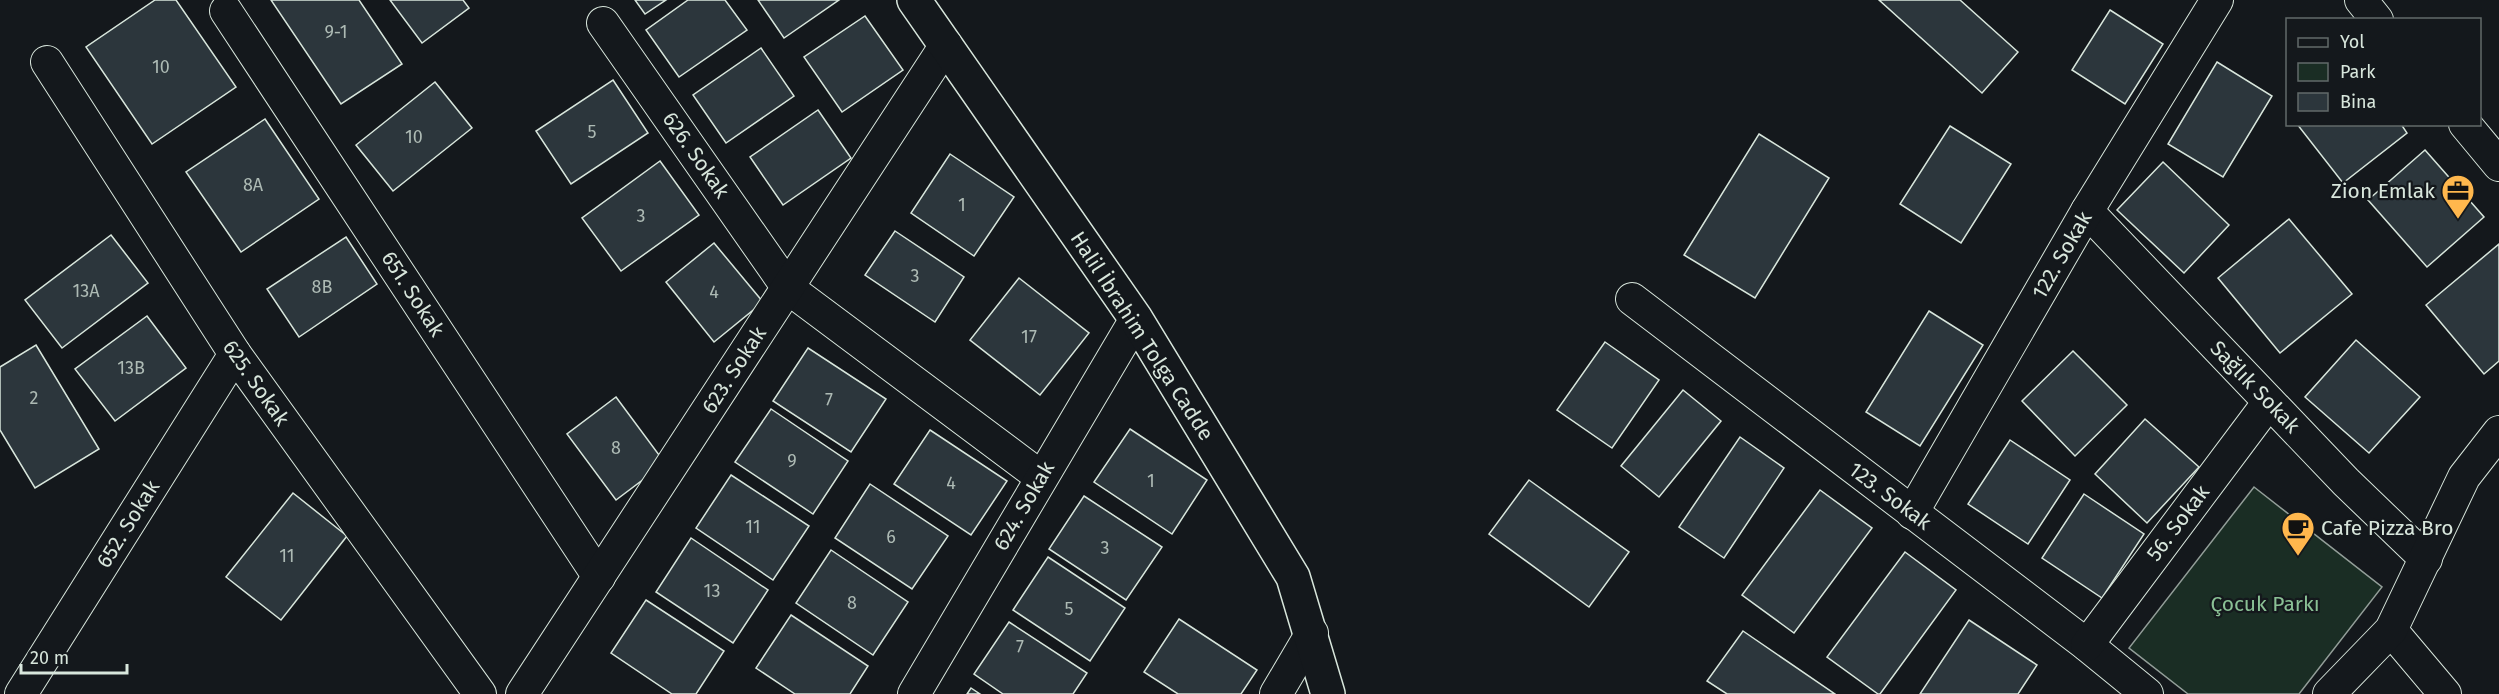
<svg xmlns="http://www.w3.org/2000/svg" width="2499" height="694" font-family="'Fira Sans',sans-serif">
<rect width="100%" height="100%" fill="#14181c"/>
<polygon fill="#1a2d24" stroke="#939e99" stroke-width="1.5" points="2254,487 2382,587 2299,694 2188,694 2129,648"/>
<g fill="#2c363c" stroke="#d8e6dc" stroke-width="1.5">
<polygon points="155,0 176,0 236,87 152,144 86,47"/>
<polygon points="271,0 359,0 402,64 341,104"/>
<polygon points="390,0 463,0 469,8 422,43"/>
<polygon points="635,0 666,0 645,14"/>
<polygon points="688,0 725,0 747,30 679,77 646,30"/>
<polygon points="758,0 839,0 784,38"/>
<polygon points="1879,0 1960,0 2018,52 1982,93"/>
<polygon points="2110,10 2163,44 2125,104 2072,70"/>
<polygon points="865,16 903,70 842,112 804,57"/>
<polygon points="761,48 794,96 726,143 693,95"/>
<polygon points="2217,62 2272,96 2223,177 2168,144"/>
<polygon points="613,80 648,133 571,184 536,131"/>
<polygon points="435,82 472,128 393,191 356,145"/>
<polygon points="818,110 851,158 783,205 750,157"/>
<polygon points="265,119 319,199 241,252 186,172"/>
<polygon points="2297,124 2401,124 2407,133 2343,183"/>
<polygon points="1950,126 2011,164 1961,243 1900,204"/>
<polygon points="1759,134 1829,178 1755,298 1684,255"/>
<polygon points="2425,150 2484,217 2427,267 2368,200"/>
<polygon points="950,154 1014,197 974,256 911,213"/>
<polygon points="660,161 699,215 621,271 582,218"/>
<polygon points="2163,162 2229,225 2184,273 2117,210"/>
<polygon points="2289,219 2352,294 2280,353 2218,278"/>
<polygon points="895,231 964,277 935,322 865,275"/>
<polygon points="111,235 148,283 62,348 25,300"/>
<polygon points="346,237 377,284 299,337 267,289"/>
<polygon points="714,243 763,302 714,342 666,282"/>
<polygon points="2499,244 2499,361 2484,374 2426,305"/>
<polygon points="1019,278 1089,333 1040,395 970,340"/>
<polygon points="1929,311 1983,345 1920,446 1866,412"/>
<polygon points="147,316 186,368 115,421 75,369"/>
<polygon points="2356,340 2420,397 2369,453 2305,397"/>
<polygon points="1605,342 1659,380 1612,448 1557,410"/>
<polygon points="36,345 99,449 35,488 0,430 0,367"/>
<polygon points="808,348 886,399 851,452 773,401"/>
<polygon points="2073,351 2127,405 2075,456 2022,401"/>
<polygon points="1683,390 1721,421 1659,497 1621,466"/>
<polygon points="616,397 665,463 616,500 567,434"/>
<polygon points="771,409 848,461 813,514 735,462"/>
<polygon points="2145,419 2199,467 2147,523 2095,474"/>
<polygon points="1130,429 1207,480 1172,534 1094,482"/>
<polygon points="930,430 1007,481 971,535 894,484"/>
<polygon points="1740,437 1784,468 1724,558 1679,527"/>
<polygon points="2010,440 2070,480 2028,544 1968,504"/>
<polygon points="731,475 809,526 773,580 696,528"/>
<polygon points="1529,480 1629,552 1589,607 1489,534"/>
<polygon points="870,484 948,536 912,589 835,538"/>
<polygon points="1820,490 1872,528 1794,633 1742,595"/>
<polygon points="293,493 347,536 281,620 226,577"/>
<polygon points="2084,494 2144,534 2102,598 2042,558"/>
<polygon points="1084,496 1162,547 1126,600 1049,549"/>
<polygon points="691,538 768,590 733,643 656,592"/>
<polygon points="831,550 908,602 873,655 796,603"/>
<polygon points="1905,552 1956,590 1880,694 1878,694 1827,657"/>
<polygon points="1048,557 1125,608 1090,661 1013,610"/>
<polygon points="646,600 724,651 696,694 672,694 611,653"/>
<polygon points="791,615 868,666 850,694 795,694 756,668"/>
<polygon points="1179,619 1257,670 1241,694 1178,694 1144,672"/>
<polygon points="1969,620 2037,665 2018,694 1920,694"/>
<polygon points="1009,622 1087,673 1073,694 1003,694 974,674"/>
<polygon points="1743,631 1835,694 1727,694 1707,681"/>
<polygon points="971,688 980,694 967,694"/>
</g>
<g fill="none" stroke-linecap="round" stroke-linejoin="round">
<g stroke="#d8e6dc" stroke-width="34">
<g id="street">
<polyline points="2361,0 2377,20"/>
<polyline points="226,11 599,577"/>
<polyline points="603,23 788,288 1041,477"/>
<polyline points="47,62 235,354 480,694"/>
<polyline points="2465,124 2499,165"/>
<polyline points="2087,211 2346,482 2426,559"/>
<polyline points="1632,299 2087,645 2147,694"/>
<polyline points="1912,513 2087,211 2217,0"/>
<polyline points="2391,630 2445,694"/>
<polyline points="2087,645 2269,402"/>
<polyline points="21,694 235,354"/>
<polyline points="522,694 946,45"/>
<polyline points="914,694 1136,319"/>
<polyline points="1276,694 1312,633"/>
<polyline points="2329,694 2391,630 2464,477 2499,432"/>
</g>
</g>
<g stroke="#d8e6dc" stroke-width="36">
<polyline id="secondary" points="914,0 1136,319 1293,577 1328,694"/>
</g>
<use href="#street" stroke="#14181c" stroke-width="32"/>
<use href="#secondary" stroke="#14181c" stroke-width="33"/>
</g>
<defs>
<g id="office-pin" transform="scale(1.725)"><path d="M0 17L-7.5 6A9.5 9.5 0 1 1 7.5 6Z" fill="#ffb74d" stroke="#14181c"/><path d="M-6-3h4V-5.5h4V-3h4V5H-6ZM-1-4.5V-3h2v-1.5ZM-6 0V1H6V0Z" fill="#111"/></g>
<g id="cafe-pin" transform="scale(1.725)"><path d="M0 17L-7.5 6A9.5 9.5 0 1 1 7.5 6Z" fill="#ffb74d" stroke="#14181c"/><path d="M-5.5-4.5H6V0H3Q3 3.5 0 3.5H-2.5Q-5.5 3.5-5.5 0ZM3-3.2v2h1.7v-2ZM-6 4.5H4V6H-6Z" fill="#111"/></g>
</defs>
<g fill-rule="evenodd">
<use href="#office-pin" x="2458" y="191"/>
<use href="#cafe-pin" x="2298" y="528"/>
</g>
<g text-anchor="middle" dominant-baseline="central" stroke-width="4.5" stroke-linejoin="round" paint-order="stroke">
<g font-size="18" fill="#adbab4">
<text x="336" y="32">9-1</text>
<text x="161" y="67">10</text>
<text x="592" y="132">5</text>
<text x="414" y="137">10</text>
<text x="253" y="185">8A</text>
<text x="962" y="205">1</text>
<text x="641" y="216">3</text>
<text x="915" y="276">3</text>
<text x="322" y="287">8B</text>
<text x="86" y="291">13A</text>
<text x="714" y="292">4</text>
<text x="1029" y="337">17</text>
<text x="131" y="368">13B</text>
<text x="34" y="398">2</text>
<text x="829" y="400">7</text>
<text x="616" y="448">8</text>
<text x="792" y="461">9</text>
<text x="1151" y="481">1</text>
<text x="951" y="483">4</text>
<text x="753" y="527">11</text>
<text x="891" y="537">6</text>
<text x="1105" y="548">3</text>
<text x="287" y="556">11</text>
<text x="712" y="591">13</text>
<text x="852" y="603">8</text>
<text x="1069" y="609">5</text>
<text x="1020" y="647">7</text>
</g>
<g font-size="21" fill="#d8e6dc" stroke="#14181c">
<text transform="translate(696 155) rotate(55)">626. Sokak</text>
<text transform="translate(2062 255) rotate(-60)">122. Sokak</text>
<text transform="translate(413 294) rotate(57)">651. Sokak</text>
<text transform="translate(1142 336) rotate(57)">Halil İbrahim Tolga Cadde</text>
<text transform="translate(734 370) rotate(-57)">623. Sokak</text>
<text transform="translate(256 383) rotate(55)">625. Sokak</text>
<text transform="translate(2255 387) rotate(46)">Sağlık Sokak</text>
<text transform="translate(1890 496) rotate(37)">123. Sokak</text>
<text transform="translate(1024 506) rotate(-60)">624. Sokak</text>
<text transform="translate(2178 523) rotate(-53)">56. Sokak</text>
<text transform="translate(128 524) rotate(-58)">652. Sokak</text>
</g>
<g font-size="21" fill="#d8e6dc" stroke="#14181c" text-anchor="end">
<text x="2435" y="191">Zion Emlak</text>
<text x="2321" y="528" text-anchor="start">Cafe Pizza Bro</text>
</g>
<g font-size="21" fill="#8ac095" stroke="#14181c">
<text x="2265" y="604">Çocuk Parkı</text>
</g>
</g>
<rect x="2286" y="18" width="195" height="108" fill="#14181c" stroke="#626a69" stroke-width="1.5"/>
<rect x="2298" y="38" width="30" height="9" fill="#14181c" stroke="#626a69" stroke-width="1.5"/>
<text x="2340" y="48" font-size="18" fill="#d8e6dc">Yol</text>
<rect x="2298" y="63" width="30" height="18" fill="#1a2d24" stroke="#626a69" stroke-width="1.5"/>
<text x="2340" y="78" font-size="18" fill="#d8e6dc">Park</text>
<rect x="2298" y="93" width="30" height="18" fill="#2c363c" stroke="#626a69" stroke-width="1.5"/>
<text x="2340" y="108" font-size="18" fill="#d8e6dc">Bina</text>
<path d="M21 664v9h106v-9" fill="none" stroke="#d8e6dc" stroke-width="3"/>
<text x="30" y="664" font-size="18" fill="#d8e6dc" stroke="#14181c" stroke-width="4.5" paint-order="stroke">20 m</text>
</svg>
